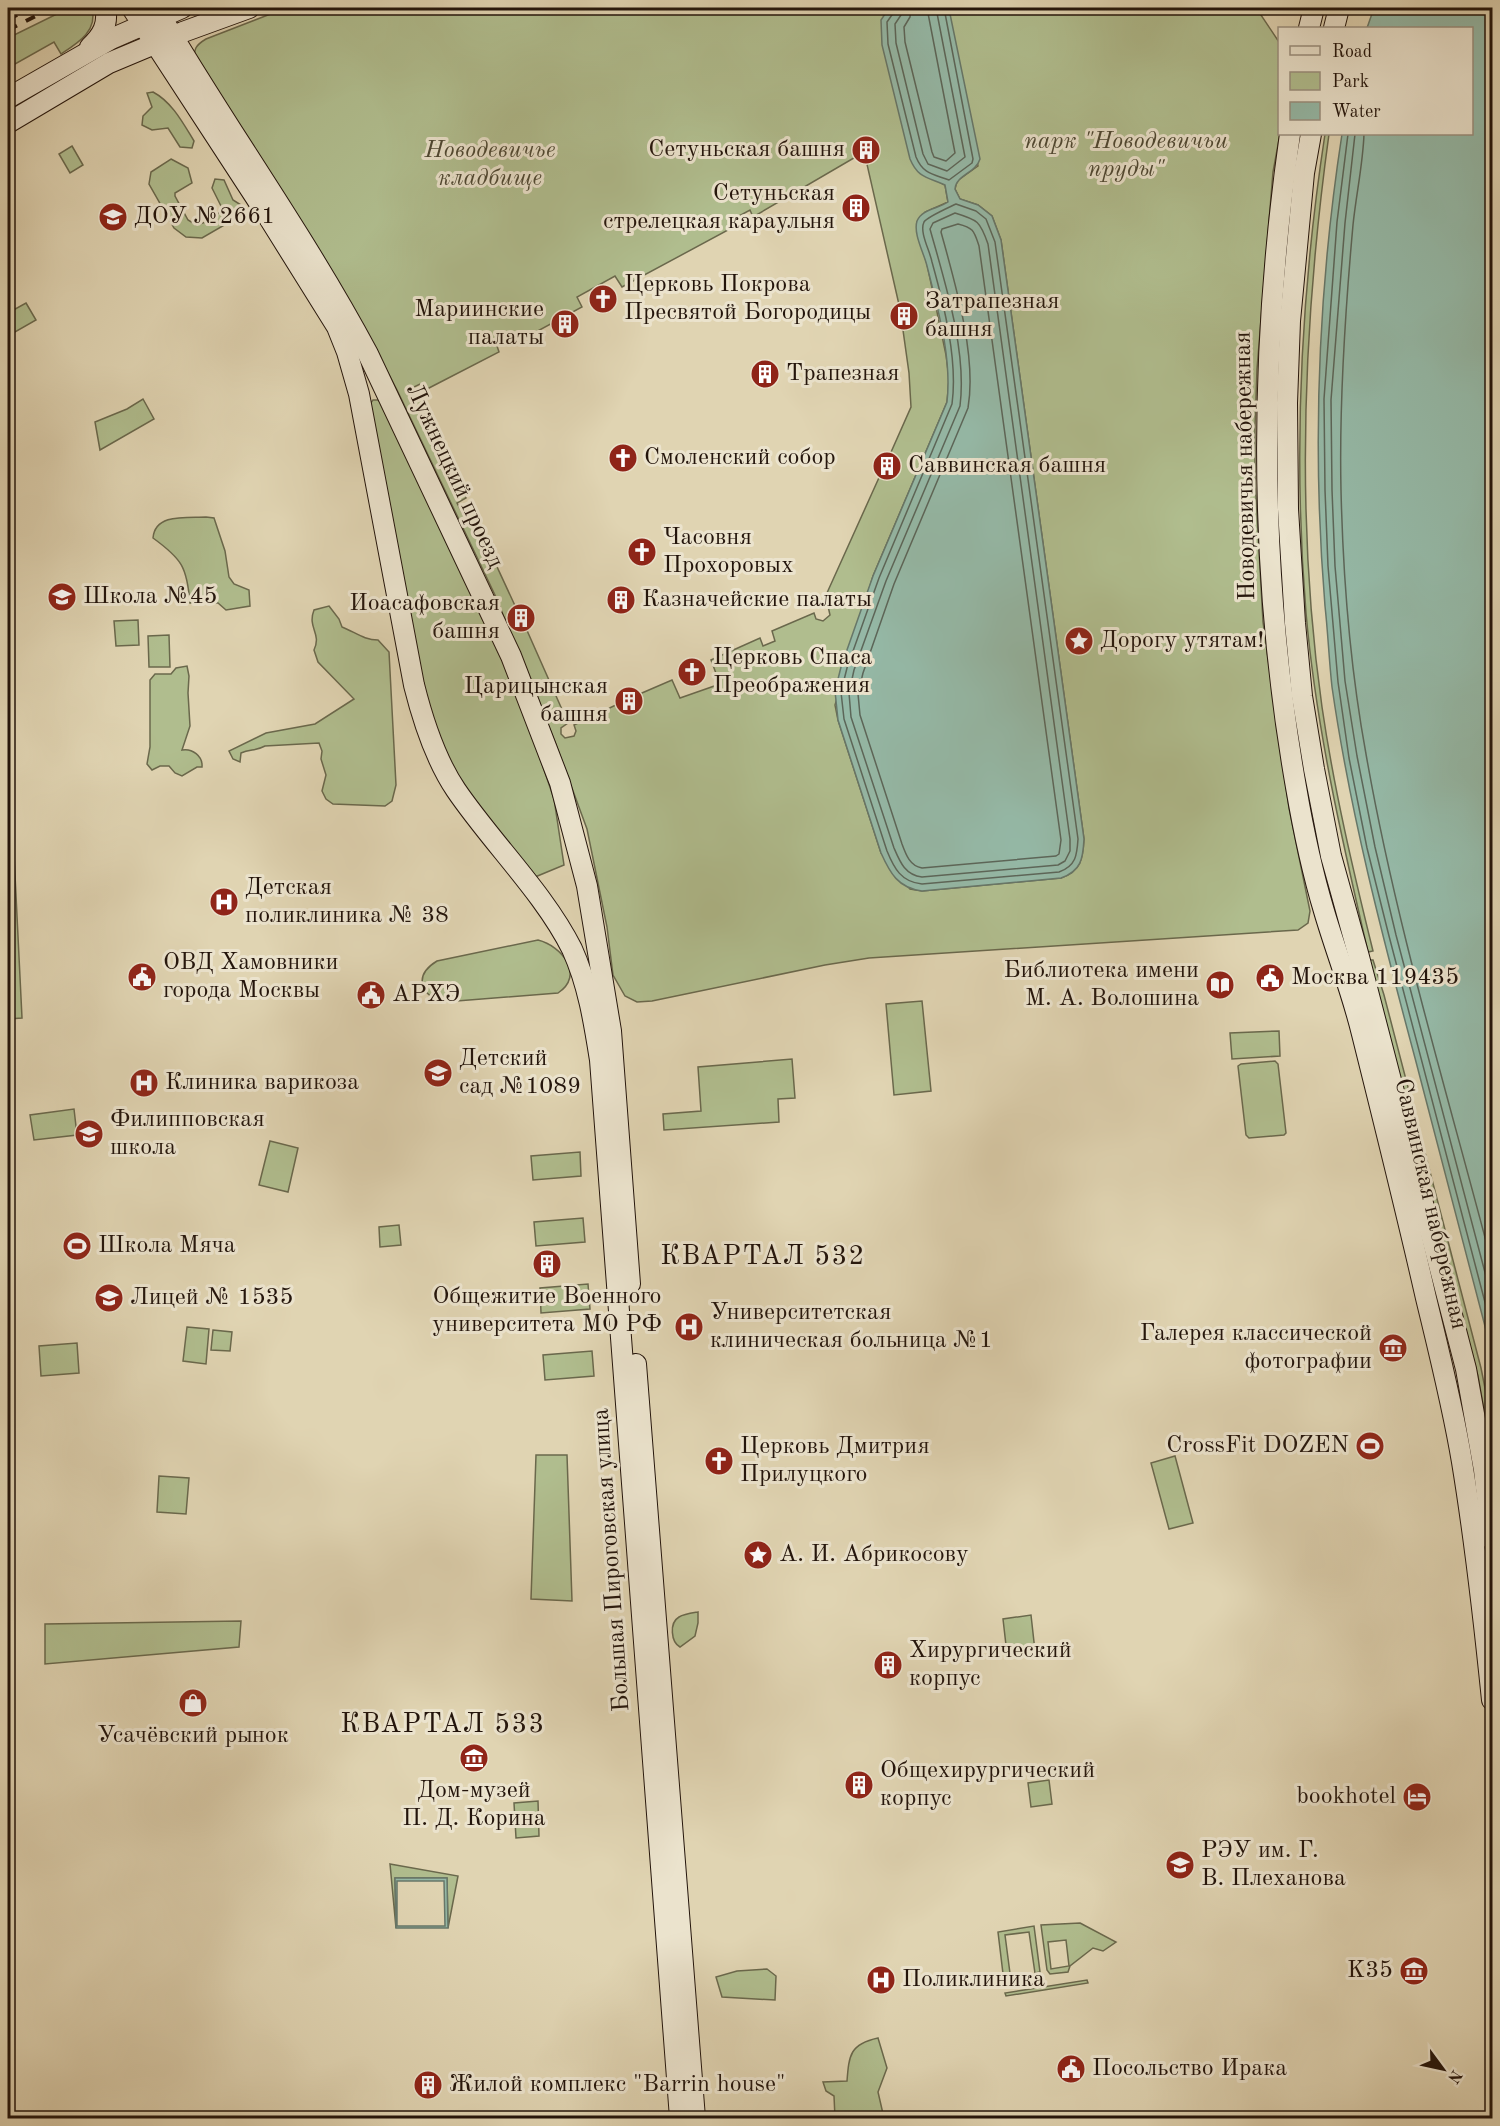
<svg xmlns="http://www.w3.org/2000/svg" width="1500" height="2126" font-family="'Old Standard TT',serif">
<rect width="100%" height="100%" fill="#e0d4b2"/>
<filter id="stains"><feTurbulence type="fractalNoise" baseFrequency=".00333" numOctaves="4"/><feColorMatrix values="0 0 0 0 .2 0 0 0 0 .09 0 0 0 0 .02 0 0 0 .5 -.17"/></filter>
<radialGradient id="worn" r=".72"><stop offset=".6" stop-color="#630" stop-opacity="0"/><stop offset="1" stop-color="#630" stop-opacity=".3"/></radialGradient>
<g fill="#b0bd8e" stroke="#6a684c" stroke-width="1.5" fill-rule="evenodd">
<path d="M 69,8 L 92,8 C 98,31 78,43 61,54 L 54,42 L 8,68 L 8,38 Z"/>
<path d="M 286,8 L 892,8 L 887,11 L 939,182 L 945,185 L 948,202 L 925,212 L 917,222 L 917,231 L 927,264 L 946,355 L 949,379 L 947,402 L 873,576 L 835,705 L 838,720 L 881,853 L 910,889 L 922,891 L 1061,878 C 1081,871 1083,859 1084,839 L 1001,240 L 992,216 L 978,205 L 960,199 L 955,189 L 957,181 L 978,166 L 948,8 L 1251,8 L 1259,12 L 1279,42 L 1280,134 L 1273,172 L 1257,369 L 1255,427 L 1255,478 L 1263,622 L 1289,808 L 1310,911 L 1308,923 L 1298,930 L 869,958 L 825,965 L 652,1001 L 637,1002 L 625,996 L 613,975 L 607,927 L 587,829 L 555,742 L 495,595 L 397,390 L 372,343 L 195,61 C 193,49 196,45 206,39 ZM 863,145 L 870,145 L 874,149 L 872,157 L 866,160 L 900,309 L 909,307 L 912,321 L 902,323 L 909,373 L 911,407 L 888,459 L 897,464 L 891,476 L 882,471 L 822,604 L 828,606 L 830,615 L 823,621 L 816,619 L 814,613 L 772,631 L 775,641 L 763,646 L 760,638 L 711,660 L 720,684 L 680,698 L 672,680 L 635,696 L 638,704 L 625,710 L 622,702 L 574,725 L 576,731 L 574,736 L 565,738 L 561,734 L 561,728 L 568,723 L 525,626 L 516,630 L 508,614 L 517,610 L 473,515 L 465,518 L 457,503 L 466,498 L 423,399 L 414,397 L 412,388 L 420,384 L 427,389 L 499,352 L 497,346 L 509,340 L 512,345 L 582,307 L 577,297 L 615,276 L 622,287 L 741,223 L 737,217 L 750,210 L 753,217 L 859,155 L 859,149 Z"/>
<path d="M 153,92 C 172,102 183,123 194,141 L 192,148 L 180,147 L 168,128 L 152,130 L 142,125 L 143,116 L 152,107 L 147,93 Z"/>
<path d="M 1325,134 L 1329,134 C 1303,323 1295,517 1322,707 C 1334,789 1353,870 1373,951 L 1368,952 C 1342,840 1316,727 1306,613 C 1293,454 1301,291 1325,134 Z"/>
<polygon points="72,146 83,165 70,173 59,154"/>
<polygon points="171,159 188,168 192,183 175,193 175,196 188,220 196,225 206,222 220,212 221,206 212,188 215,179 224,180 233,200 241,205 242,211 240,216 202,238 186,237 174,228 149,184 151,172"/>
<polygon points="26,303 36,320 8,336 8,313"/>
<polygon points="143,399 154,419 100,450 95,422 127,409"/>
<path d="M 373,400 L 378,400 L 384,406 L 514,682 L 554,799 L 564,865 L 535,877 C 500,835 461,793 440,743 C 435,733 432,722 429,712 L 369,405 Z"/>
<path d="M 206,517 L 214,518 L 225,551 L 229,577 L 234,584 L 249,590 L 250,606 L 226,610 L 218,603 L 190,603 C 187,567 182,559 153,538 C 155,513 187,518 206,517 Z"/>
<path d="M 329,606 L 339,619 L 342,627 C 355,632 364,640 378,640 L 389,652 L 396,785 L 392,801 L 385,806 L 333,804 L 326,799 L 322,791 L 326,775 L 321,759 L 322,751 L 319,743 L 265,746 C 256,751 250,749 241,753 L 240,762 L 233,759 L 229,751 L 266,733 L 315,724 L 354,699 L 318,662 L 314,650 C 322,633 307,628 314,610 Z"/>
<polygon points="138,620 139,645 116,646 114,621"/>
<polygon points="169,635 170,667 149,667 148,636"/>
<path d="M 187,666 L 189,676 L 188,693 L 190,726 L 182,750 C 192,748 203,756 202,767 L 197,767 L 182,776 L 175,773 L 169,766 L 160,766 L 152,770 L 147,764 L 150,747 L 150,680 L 155,674 L 171,674 L 176,668 Z"/>
<polygon points="8,732 22,1018 8,1019"/>
<path d="M 538,940 C 562,946 585,975 558,993 L 444,1002 C 419,995 414,975 437,961 Z"/>
<polygon points="1367,960 1373,960 1384,995 1481,1368 1492,1423 1492,1455 1478,1376"/>
<polygon points="922,1001 931,1091 894,1095 886,1004"/>
<polygon points="1279,1031 1280,1056 1232,1059 1230,1033"/>
<polygon points="792,1059 795,1098 778,1099 779,1122 664,1130 663,1114 701,1111 698,1067"/>
<polygon points="1275,1061 1278,1064 1286,1133 1284,1135 1249,1138 1246,1135 1238,1066 1241,1064"/>
<polygon points="74,1109 77,1135 34,1140 30,1115"/>
<polygon points="270,1141 298,1148 288,1192 259,1185"/>
<polygon points="580,1152 581,1176 533,1180 531,1156"/>
<polygon points="583,1218 585,1242 536,1246 534,1222"/>
<polygon points="399,1225 401,1245 380,1247 379,1227"/>
<polygon points="588,1284 590,1309 541,1313 540,1288"/>
<polygon points="187,1327 209,1329 206,1364 183,1361"/>
<polygon points="213,1330 232,1332 230,1351 211,1350"/>
<polygon points="77,1343 79,1373 41,1376 39,1346"/>
<polygon points="592,1351 594,1376 545,1380 543,1355"/>
<polygon points="536,1455 567,1455 572,1601 531,1599"/>
<polygon points="1175,1456 1193,1523 1169,1529 1151,1463"/>
<polygon points="159,1476 189,1478 186,1514 157,1512"/>
<path d="M 698,1612 L 698,1623 L 695,1636 L 680,1647 C 671,1642 669,1623 679,1617 C 684,1614 692,1613 698,1612 Z"/>
<polygon points="1031,1615 1035,1651 1007,1654 1003,1619"/>
<polygon points="241,1621 239,1647 45,1664 45,1624"/>
<polygon points="1049,1780 1052,1804 1031,1807 1028,1783"/>
<polygon points="538,1801 539,1836 516,1838 514,1803"/>
<polygon points="390,1864 458,1876 448,1928 447,1878 395,1878 396,1928"/>
<path d="M 1080,1923 L 1116,1942 L 1103,1951 L 1093,1948 L 1070,1966 L 1068,1972 L 1050,1974 L 1047,1970 L 1041,1925 ZM 1066,1940 L 1069,1966 L 1051,1969 L 1048,1942 Z"/>
<polygon points="1034,1926 1040,1972 1035,1973 1029,1932 1005,1935 1011,1981 1004,1982 998,1932"/>
<polygon points="767,1969 776,1976 775,2000 722,1997 716,1977 737,1971"/>
<polygon points="1087,1980 1088,1983 1006,1996 1005,1993"/>
<path d="M 878,2038 L 887,2068 L 878,2092 L 884,2118 L 835,2118 L 834,2096 L 826,2091 L 823,2082 L 847,2081 C 849,2055 850,2044 878,2038 Z"/>
</g>
<g fill="#95b9a7" stroke="#677769" stroke-width="1.5" fill-rule="evenodd">
<path d="M 892,8 L 949,9 L 980,159 C 976,173 956,175 955,189 L 960,199 L 978,205 L 992,216 L 1001,240 L 1084,839 C 1083,859 1081,871 1061,878 L 922,891 C 898,888 890,873 881,853 L 838,720 L 835,691 L 841,667 L 873,576 L 947,402 C 952,357 938,310 927,266 C 924,253 913,234 917,221 C 922,209 938,209 948,202 L 945,185 C 927,177 918,178 910,159 L 882,45 L 881,20 L 887,11 Z"/>
<path d="M 1374,8 L 1492,8 L 1492,1353 C 1467,1254 1441,1156 1415,1058 C 1382,935 1350,812 1332,687 C 1329,660 1328,633 1325,606 C 1312,449 1318,290 1342,134 L 1472,134 L 1472,28 L 1367,28 Z"/>
<path d="M 395,1878 L 447,1878 L 448,1928 L 396,1928 ZM 397,1881 L 444,1881 L 445,1926 L 397,1926 Z"/>
</g>
<g fill="none" stroke-linecap="round" stroke-linejoin="round">
<g stroke="#5c6659" stroke-width="1.5">
<path d="M 894,8 L 894,12 L 887,22 L 888,44 L 916,157 C 923,174 933,174 949,180 L 972,163 L 973,159 L 944,8"/>
<polyline points="902,8 901,15 895,24 896,43 923,154 928,164 947,171 965,157 936,8"/>
<polyline points="911,8 910,17 904,27 905,42 932,152 934,157 946,161 955,153 927,8"/>
<polyline points="1348,134 1337,222 1324,399 1325,490 1328,566 1338,682 1349,758 1367,848 1389,936 1492,1329"/>
<polyline points="1355,134 1345,223 1331,400 1332,490 1335,566 1345,681 1357,756 1375,847 1396,935 1492,1299"/>
<path d="M 1364,134 C 1363,164 1356,195 1353,225 C 1345,313 1339,401 1341,490 C 1343,578 1350,667 1366,754 C 1396,926 1448,1095 1492,1264"/>
<path d="M 956,204 L 976,211 L 986,219 L 995,242 L 1078,839 C 1077,855 1076,866 1059,872 L 922,884 C 901,882 894,868 887,851 L 844,719 L 841,692 L 847,668 L 879,578 L 952,404 C 958,360 944,305 932,262 C 930,251 919,232 924,222 C 927,217 950,207 956,204 Z"/>
<path d="M 955,213 C 978,220 980,221 988,244 L 1070,839 L 1070,851 L 1065,861 L 1058,865 L 922,877 C 905,875 900,862 894,848 L 851,717 L 849,693 L 854,670 L 886,581 L 960,406 C 967,350 945,283 930,229 L 933,223 Z"/>
<path d="M 958,224 C 974,228 974,231 979,246 L 1061,840 L 1059,854 L 1056,856 L 922,868 C 910,866 906,855 902,844 L 860,715 L 858,694 L 863,673 L 894,584 L 968,408 C 977,356 955,283 941,232 L 942,229 Z"/>
</g>
<g stroke="#23140b" stroke-width="22">
<g id="secondary">
<path d="M 132,8 L 269,218 L 337,327 L 347,352 L 359,394 L 414,685 C 423,721 435,759 456,790 C 492,843 544,893 572,949 C 588,984 594,1022 600,1060 L 680,2118"/>
<path d="M 156,8 C 224,125 304,234 368,354 L 511,656 L 560,783 L 587,886 L 611,1031 L 630,1284"/>
<polyline points="1309,28 1314,8"/>
<polyline points="1334,28 1339,8"/>
<path d="M 90,47 C 102,36 109,24 105,8"/>
<polyline points="8,98 111,39 182,8"/>
<polyline points="8,123 109,63 183,32 249,8"/>
<path d="M 1290,134 C 1259,351 1258,570 1296,787 C 1303,828 1312,871 1324,911 C 1336,952 1352,992 1362,1034 C 1384,1122 1406,1210 1426,1298 C 1439,1352 1453,1407 1462,1462 C 1475,1541 1484,1621 1492,1700"/>
<polyline points="1311,134 1304,173 1290,321 1287,403 1288,509 1295,623 1302,696 1314,769 1331,856 1359,957 1466,1369 1484,1470 1492,1540"/>
<polyline points="636,1364 695,2118"/>
</g>
</g>
<use href="#secondary" stroke="#ebe3cd" stroke-width="20"/>
<g stroke="#23140b" stroke-width="4" stroke-dasharray="10 10" stroke-linecap="butt">
<polyline points="8,19 32,8"/>
<polyline points="8,30 52,8"/>
</g>
</g>
<defs>
<g id="building-disc" transform="scale(1.5)"><circle r="9.5" fill="#8f2418" stroke="#ebe3cd"/><path d="M-4-6H4V6H1V3H-1V6H-4ZM-2.5-4.3h1.7v1.8h-1.7ZM.8-4.3h1.7v1.8H.8ZM-2.5-1h1.7V.8h-1.7ZM.8-1h1.7V.8H.8Z" fill="#fff"/></g>
<g id="school-disc" transform="scale(1.5)"><circle r="9.5" fill="#8f2418" stroke="#ebe3cd"/><path d="M0-5L7-2L0 1L-7-2ZM-4 1L0 2.5L4 1V4Q0 6-4 4Z" fill="#fff"/></g>
<g id="church-disc" transform="scale(1.5)"><circle r="9.5" fill="#8f2418" stroke="#ebe3cd"/><path d="M-1.2-6h2.4v3.5h3.3v2.4h-3.3V6h-2.4V-.1h-3.3v-2.4h3.3Z" fill="#fff"/></g>
<g id="sight-disc" transform="scale(1.5)"><circle r="9.5" fill="#8f2418" stroke="#ebe3cd"/><path d="M0-6L1.8-2.2L6-1.7L2.9 1.2L3.7 5.4L0 3.3L-3.7 5.4L-2.9 1.2L-6-1.7L-1.8-2.2Z" fill="#fff"/></g>
<g id="hospital-disc" transform="scale(1.5)"><circle r="9.5" fill="#8f2418" stroke="#ebe3cd"/><path d="M-5-5h3v3.5h4V-5h3V5h-3V1.5h-4V5h-3Z" fill="#fff"/></g>
<g id="civic-disc" transform="scale(1.5)"><circle r="9.5" fill="#8f2418" stroke="#ebe3cd"/><path d="M-.6-6.5H3V-4.5H.6V-3L4-1V1h2V6H-6V1h2V-1L-.6-3ZM-1.2 2.5V6h2.4V2.5Z" fill="#fff"/></g>
<g id="library-disc" transform="scale(1.5)"><circle r="9.5" fill="#8f2418" stroke="#ebe3cd"/><path d="M-6-4Q-3-5.5-.7-3.5V5Q-3 3-6 4ZM6-4Q3-5.5 .7-3.5V5Q3 3 6 4Z" fill="#fff"/></g>
<g id="stadium-disc" transform="scale(1.5)"><circle r="9.5" fill="#8f2418" stroke="#ebe3cd"/><path d="M0-5a6.5 5 0 1 0 0 10a6.5 5 0 1 0 0-10ZM-3.5-1.8h7v3.6h-7Z" fill="#fff"/></g>
<g id="museum-disc" transform="scale(1.5)"><circle r="9.5" fill="#8f2418" stroke="#ebe3cd"/><path d="M0-6L6-3V-2H-6V-3ZM-5-1h2V3h-2ZM-1-1h2V3h-2ZM3-1h2V3H3ZM-6 4H6V6H-6Z" fill="#fff"/></g>
<g id="shop-disc" transform="scale(1.5)"><circle r="9.5" fill="#8f2418" stroke="#ebe3cd"/><path d="M-5-2.5h2.3a2.7 3.5 0 0 1 5.4 0H5L5.5 6h-11ZM-1.5-2.5h3a1.5 2.3 0 0 0-3 0Z" fill="#fff"/></g>
<g id="hotel-disc" transform="scale(1.5)"><circle r="9.5" fill="#8f2418" stroke="#ebe3cd"/><path d="M-6-4.5h1.5V1H6V5H4.5V3h-9V5H-6ZM-4 0a1.8 1.8 0 1 1 3.6 0ZM.5 0V-2.5h3Q6-2.5 6 0Z" fill="#fff"/></g>
<g id="university-disc" transform="scale(1.5)"><circle r="9.5" fill="#8f2418" stroke="#ebe3cd"/><path d="M0-5L7-2L0 1L-7-2ZM-4 1L0 2.5L4 1V4Q0 6-4 4Z" fill="#fff"/></g>
</defs>
<g fill-rule="evenodd">
<use href="#building-disc" x="866" y="150"/>
<use href="#building-disc" x="856" y="208"/>
<use href="#school-disc" x="113" y="217"/>
<use href="#church-disc" x="603" y="299"/>
<use href="#building-disc" x="904" y="316"/>
<use href="#building-disc" x="565" y="324"/>
<use href="#building-disc" x="765" y="374"/>
<use href="#church-disc" x="623" y="458"/>
<use href="#building-disc" x="887" y="466"/>
<use href="#church-disc" x="642" y="552"/>
<use href="#school-disc" x="62" y="597"/>
<use href="#building-disc" x="621" y="600"/>
<use href="#building-disc" x="521" y="618"/>
<use href="#sight-disc" x="1079" y="641"/>
<use href="#church-disc" x="692" y="672"/>
<use href="#building-disc" x="629" y="701"/>
<use href="#hospital-disc" x="224" y="902"/>
<use href="#civic-disc" x="142" y="977"/>
<use href="#civic-disc" x="1270" y="978"/>
<use href="#library-disc" x="1220" y="985"/>
<use href="#civic-disc" x="371" y="995"/>
<use href="#school-disc" x="438" y="1073"/>
<use href="#hospital-disc" x="144" y="1083"/>
<use href="#school-disc" x="89" y="1134"/>
<use href="#stadium-disc" x="77" y="1246"/>
<use href="#building-disc" x="547" y="1264"/>
<use href="#school-disc" x="109" y="1298"/>
<use href="#hospital-disc" x="689" y="1327"/>
<use href="#museum-disc" x="1393" y="1348"/>
<use href="#stadium-disc" x="1370" y="1446"/>
<use href="#church-disc" x="719" y="1461"/>
<use href="#sight-disc" x="758" y="1555"/>
<use href="#building-disc" x="888" y="1665"/>
<use href="#shop-disc" x="193" y="1703"/>
<use href="#museum-disc" x="474" y="1758"/>
<use href="#building-disc" x="859" y="1785"/>
<use href="#hotel-disc" x="1417" y="1797"/>
<use href="#university-disc" x="1180" y="1865"/>
<use href="#museum-disc" x="1414" y="1971"/>
<use href="#hospital-disc" x="881" y="1980"/>
<use href="#civic-disc" x="1071" y="2069"/>
<use href="#building-disc" x="428" y="2085"/>
</g>
<g text-anchor="middle" dominant-baseline="central" stroke-width="6" stroke-linejoin="round" paint-order="stroke">
<g font-size="24" font-style="italic" fill="#4d4732" stroke="#ebe3cd">
<text x="1126" y="142">парк "Новодевичьи<tspan x="1126" dy="28">пруды"</tspan></text>
<text x="490" y="151">Новодевичье<tspan x="490" dy="28">кладбище</tspan></text>
</g>
<g font-size="24" fill="#23140b" stroke="#ebe3cd" text-anchor="start">
<text x="845" y="150" text-anchor="end">Сетуньская башня</text>
<text x="835" y="194" text-anchor="end">Сетуньская<tspan x="835" dy="28">стрелецкая караульня</tspan></text>
<text x="134" y="217">ДОУ №2661</text>
<text x="624" y="285">Церковь Покрова<tspan x="624" dy="28">Пресвятой Богородицы</tspan></text>
<text x="925" y="302">Затрапезная<tspan x="925" dy="28">башня</tspan></text>
<text x="544" y="310" text-anchor="end">Мариинские<tspan x="544" dy="28">палаты</tspan></text>
<text x="786" y="374">Трапезная</text>
<text x="644" y="458">Смоленский собор</text>
<text x="908" y="466">Саввинская башня</text>
<text x="663" y="538">Часовня<tspan x="663" dy="28">Прохоровых</tspan></text>
<text x="83" y="597">Школа №45</text>
<text x="642" y="600">Казначейские палаты</text>
<text x="500" y="604" text-anchor="end">Иоасафовская<tspan x="500" dy="28">башня</tspan></text>
<text x="1100" y="641">Дорогу утятам!</text>
<text x="713" y="658">Церковь Спаса<tspan x="713" dy="28">Преображения</tspan></text>
<text x="608" y="687" text-anchor="end">Царицынская<tspan x="608" dy="28">башня</tspan></text>
<text x="245" y="888">Детская<tspan x="245" dy="28">поликлиника № 38</tspan></text>
<text x="163" y="963">ОВД Хамовники<tspan x="163" dy="28">города Москвы</tspan></text>
<text x="1199" y="971" text-anchor="end">Библиотека имени<tspan x="1199" dy="28">М. А. Волошина</tspan></text>
<text x="1291" y="978">Москва 119435</text>
<text x="392" y="995">АРХЭ</text>
<text x="459" y="1059">Детский<tspan x="459" dy="28">сад №1089</tspan></text>
<text x="165" y="1083">Клиника варикоза</text>
<text x="110" y="1120">Филипповская<tspan x="110" dy="28">школа</tspan></text>
<text x="98" y="1246">Школа Мяча</text>
<text x="547" y="1297" text-anchor="middle">Общежитие Военного<tspan x="547" dy="28">университета МО РФ</tspan></text>
<text x="130" y="1298">Лицей № 1535</text>
<text x="710" y="1313">Университетская<tspan x="710" dy="28">клиническая больница №1</tspan></text>
<text x="1372" y="1334" text-anchor="end">Галерея классической<tspan x="1372" dy="28">фотографии</tspan></text>
<text x="1349" y="1446" text-anchor="end">CrossFit DOZEN</text>
<text x="740" y="1447">Церковь Дмитрия<tspan x="740" dy="28">Прилуцкого</tspan></text>
<text x="779" y="1555">А. И. Абрикосову</text>
<text x="909" y="1651">Хирургический<tspan x="909" dy="28">корпус</tspan></text>
<text x="193" y="1736" text-anchor="middle">Усачёвский рынок</text>
<text x="880" y="1771">Общехирургический<tspan x="880" dy="28">корпус</tspan></text>
<text x="474" y="1791" text-anchor="middle">Дом-музей<tspan x="474" dy="28">П. Д. Корина</tspan></text>
<text x="1396" y="1797" text-anchor="end">bookhotel</text>
<text x="1201" y="1851">РЭУ им. Г.<tspan x="1201" dy="28">В. Плеханова</tspan></text>
<text x="1393" y="1971" text-anchor="end">K35</text>
<text x="902" y="1980">Поликлиника</text>
<text x="1092" y="2069">Посольство Ирака</text>
<text x="449" y="2085">Жилой комплекс "Barrin house"</text>
</g>
<g font-size="24" fill="#23140b" stroke="#ebe3cd">
<text transform="translate(1246 466) rotate(-91)">Новодевичья набережная</text>
<text transform="translate(454 476) rotate(65)">Лужнецкий проезд</text>
<text transform="translate(1430 1204) rotate(77)">Саввинская набережная</text>
<text transform="translate(612 1560) rotate(-94)">Большая Пироговская улица</text>
</g>
<g font-size="27" letter-spacing="1.5" fill="#23140b" stroke="#ebe3cd">
<text x="763" y="1256">КВАРТАЛ 532</text>
<text x="443" y="1724">КВАРТАЛ 533</text>
</g>
</g>
<rect width="1500" height="2126" fill="none" stroke="#e0d4b2" stroke-width="30"/>
<rect x="9" y="9" width="1482" height="2108" fill="none" stroke="#23140b" stroke-width="3"/>
<rect x="15" y="15" width="1470" height="2096" fill="none" stroke="#23140b" stroke-width="1.5"/>
<rect x="1278" y="27" width="195" height="108" fill="#ebe3cd" stroke="#9b907f" stroke-width="1.5"/>
<rect x="1290" y="46" width="30" height="9" fill="#ebe3cd" stroke="#9b907f" stroke-width="1.5"/>
<text x="1332" y="57" font-size="18" fill="#23140b">Road</text>
<rect x="1290" y="72" width="30" height="18" fill="#b0bd8e" stroke="#9b907f" stroke-width="1.5"/>
<text x="1332" y="87" font-size="18" fill="#23140b">Park</text>
<rect x="1290" y="102" width="30" height="18" fill="#95b9a7" stroke="#9b907f" stroke-width="1.5"/>
<text x="1332" y="117" font-size="18" fill="#23140b">Water</text>
<g transform="translate(1443 2069) rotate(123)" stroke="#ebe3cd" stroke-width="4.5" paint-order="stroke">
<path d="M0-4.5L10 22L0 15L-10 22Z" fill="#23140b"/>
<text y="-9" font-size="16" font-weight="bold" text-anchor="middle" fill="#23140b">N</text>
</g>
<rect width="100%" height="100%" filter="url(#stains)"/>
<rect width="100%" height="100%" fill="url(#worn)"/>
</svg>
